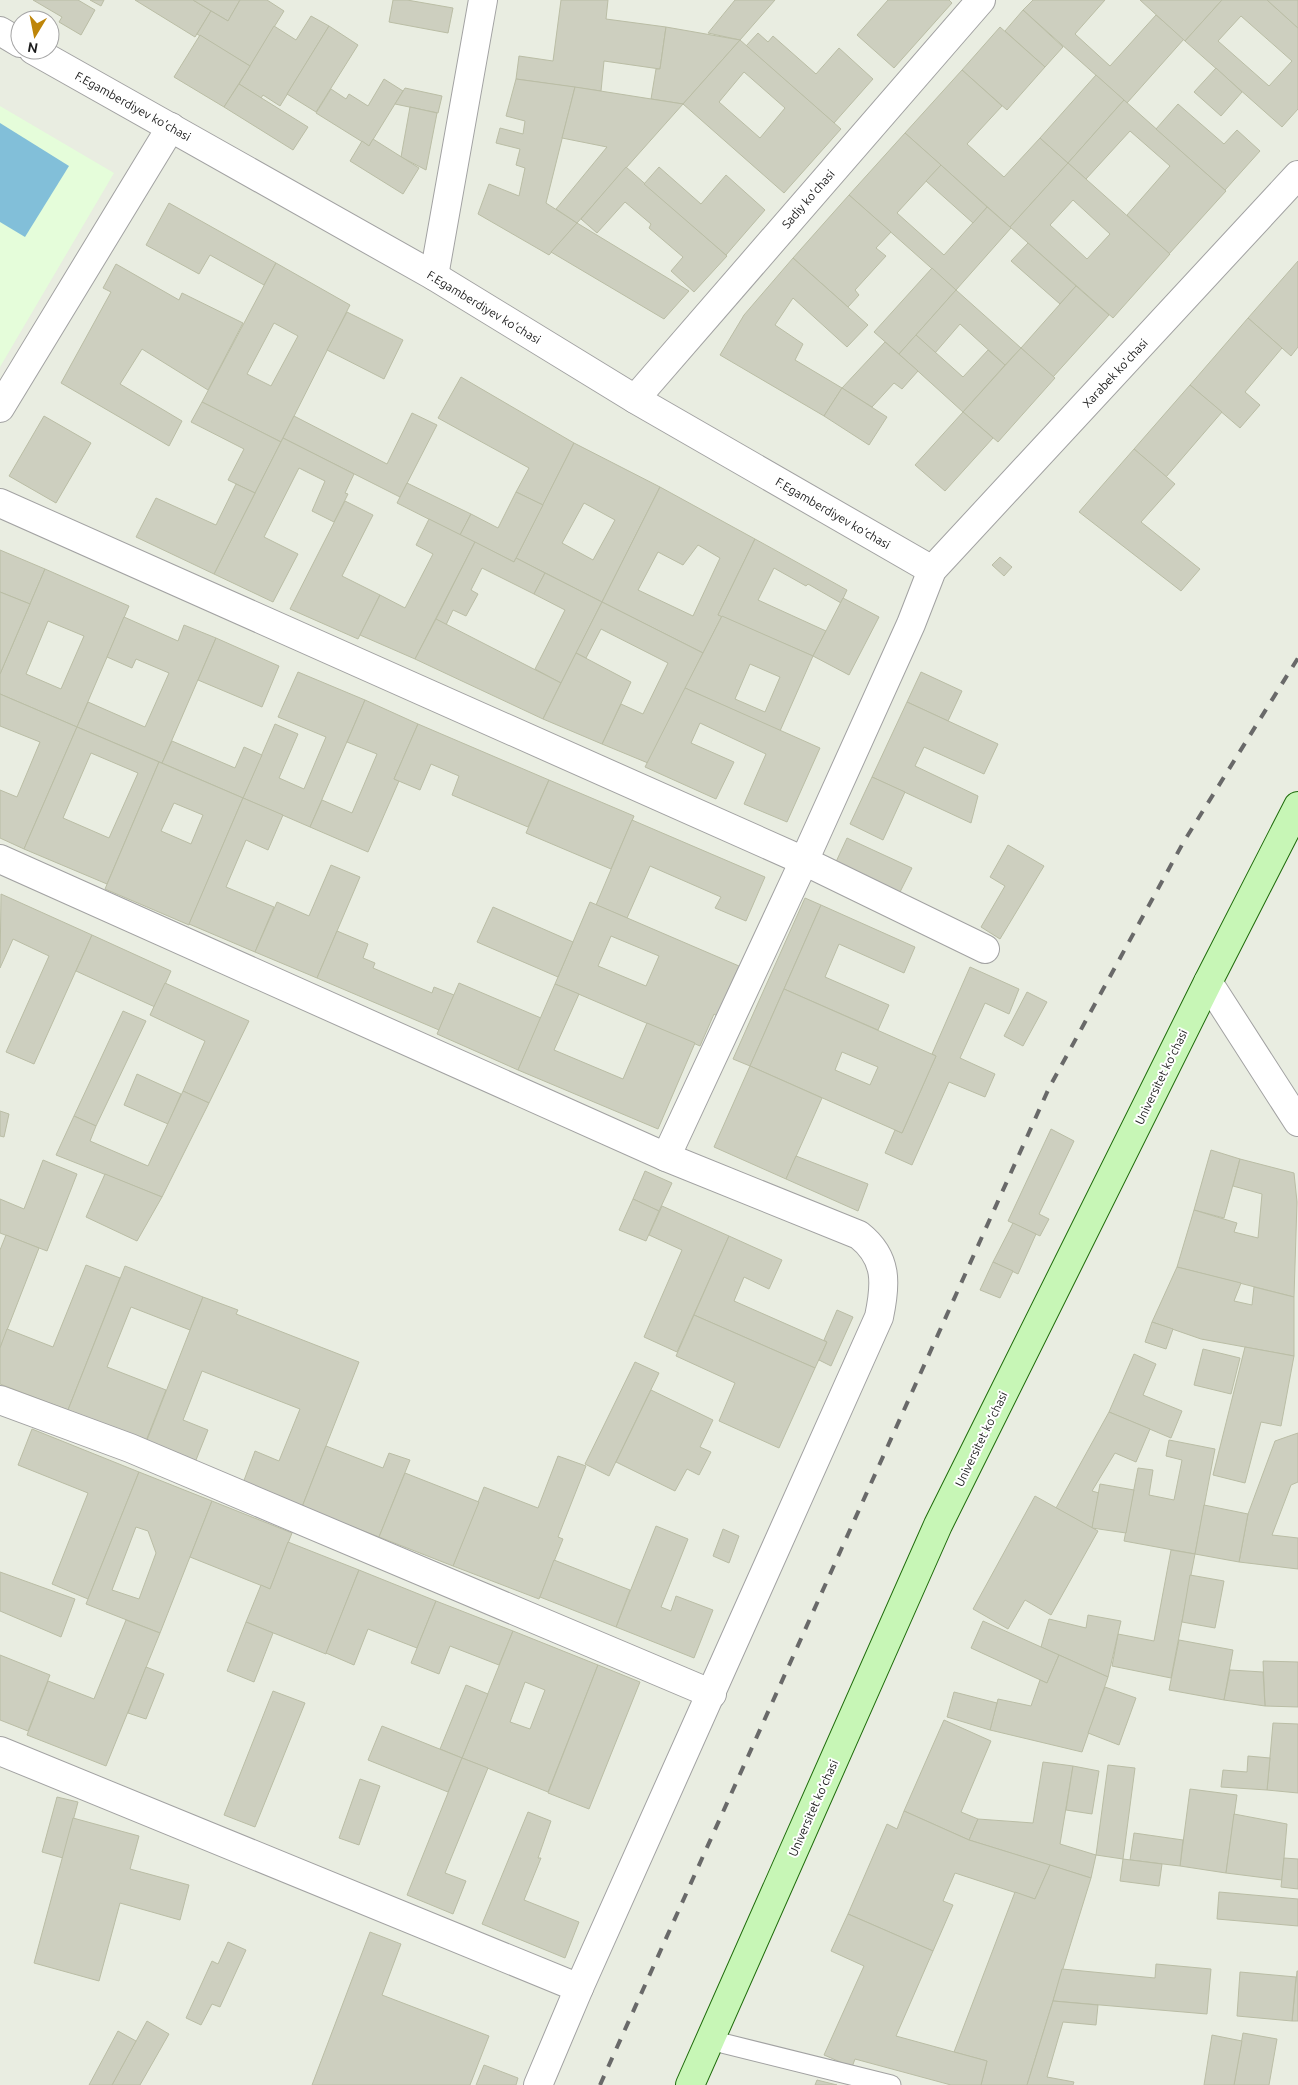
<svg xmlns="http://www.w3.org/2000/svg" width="1298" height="2085" font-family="Ubuntu,sans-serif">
<rect width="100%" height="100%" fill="#e9ede1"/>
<polygon fill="#e5fdda" points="0,106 114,173 0,367"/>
<polygon fill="#82bfd9" points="0,123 69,166 25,237 0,222"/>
<g fill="#cdcfbf" stroke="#babda5" fill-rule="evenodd">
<polygon points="33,0 78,0 95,10 81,35 59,22 62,17"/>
<polygon points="90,0 104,0 101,6"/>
<polygon points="135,0 193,0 211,11 195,37"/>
<polygon points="193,0 240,0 228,21"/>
<polygon points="240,0 267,0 284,11 250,66 197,34 211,11 228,21"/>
<polygon points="393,0 407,0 453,8 448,33 389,22"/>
<polygon points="561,0 608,0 606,19 666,27 660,69 604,61 601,91 516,79 519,56 553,61"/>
<polygon points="735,0 775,0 740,40 708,33"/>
<polygon points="888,0 949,0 952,3 894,68 857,35"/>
<polygon points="1033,0 1105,0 1075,34 1110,66 1156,15 1184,39 1127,103 1023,10"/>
<polygon points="1140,0 1222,0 1185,41"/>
<path d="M 1222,0 L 1267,0 L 1298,28 L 1298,109 L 1282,127 L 1185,41 ZM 1241,16 L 1292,61 L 1269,86 L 1218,41 Z"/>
<polygon points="1267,0 1298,0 1298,28"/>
<polygon points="1023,10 1063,47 1045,67 1005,31"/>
<polygon points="311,16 329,26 280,106 263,95 261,98 239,84 274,26 296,40"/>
<polygon points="329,26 358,45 316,112 287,94"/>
<polygon points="666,27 740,40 683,104 651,99 656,69 660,69"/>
<polygon points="1000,27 1045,67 1007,110 962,70"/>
<polygon points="758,33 768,42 773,36 816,74 839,48 873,79 834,123 746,46"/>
<polygon points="200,35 250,66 224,107 174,77"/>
<path d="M 740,40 L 841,129 L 784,193 L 683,104 ZM 744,72 L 785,108 L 760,138 L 719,102 Z"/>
<polygon points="1216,68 1242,92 1221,116 1194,92"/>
<polygon points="962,70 1002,106 967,144 1004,177 1040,138 1068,163 1010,227 905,133"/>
<polygon points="1096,75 1124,100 1068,163 1040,138"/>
<polygon points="384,79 403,91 369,146 316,113 331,89 346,99 349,94 368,106"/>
<polygon points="516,79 575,87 546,203 577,223 549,255 478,214 489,184 519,196 525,168 516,165 520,149 496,143 500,128 523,134 525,121 506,116"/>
<polygon points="239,84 308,127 293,150 224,107"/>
<polygon points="575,87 683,104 577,223 556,209 607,147 562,138"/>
<polygon points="405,88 442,96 438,113 395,104"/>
<polygon points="1124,100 1226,191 1169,254 1127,215 1170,166 1130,131 1086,179 1068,163"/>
<polygon points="1178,104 1224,144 1237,130 1260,151 1225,190 1156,129"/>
<polygon points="410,107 437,113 426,170 401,157"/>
<polygon points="905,133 941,165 897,213 944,255 987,207 1011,228 956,290 849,195"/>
<polygon points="373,139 419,168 403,194 350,161 362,141 369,146"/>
<path d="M 1068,163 L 1170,254 L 1113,318 L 1010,227 ZM 1073,200 L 1110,234 L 1087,259 L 1050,225 Z"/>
<polygon points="941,165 987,207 973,223 926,181"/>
<polygon points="626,167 727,256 694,292 671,271 683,257 649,228 651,224 625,202 597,233 581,219"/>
<polygon points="659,167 701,204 726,175 765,210 726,255 644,184"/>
<polygon points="849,195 891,232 876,248 886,256 855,290 859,295 848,307 793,258"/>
<polygon points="169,203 276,263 264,285 210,255 199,274 146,245"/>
<polygon points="577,223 689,291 664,319 551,252"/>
<polygon points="1028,243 1076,286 1060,304 1011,261"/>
<polygon points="793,258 868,325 847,347 793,298 775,325 803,344 795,360 842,388 824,416 720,355 744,315"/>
<polygon points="1298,261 1298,347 1291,356 1248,318"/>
<path d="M 276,263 L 350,305 L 281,442 L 202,402 ZM 274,323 L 298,336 L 271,386 L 247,374 Z"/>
<polygon points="116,264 179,300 182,293 243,323 208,390 142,349 120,384 182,421 169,446 61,383 111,292 103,288"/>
<polygon points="932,268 956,290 899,354 874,332"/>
<polygon points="1076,286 1109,315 1053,377 1021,348"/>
<polygon points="956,290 1021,348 1005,365 960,324 935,353 916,335"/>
<polygon points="347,312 403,340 384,379 327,350"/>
<polygon points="1248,318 1282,348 1245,392 1260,405 1240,428 1190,385"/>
<polygon points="916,335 963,377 988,350 1005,365 963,412 899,354"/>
<polygon points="885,342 918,371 902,389 894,383 872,407 842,388"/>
<polygon points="1021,348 1055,378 998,442 963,412"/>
<polygon points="461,377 574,443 543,505 516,492 529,468 438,418"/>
<polygon points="1190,385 1222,412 1166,477 1134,449"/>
<polygon points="842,388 887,417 869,445 824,416"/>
<polygon points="202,402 281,442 255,493 228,480 244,449 191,422"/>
<polygon points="963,412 993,438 945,491 915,465"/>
<polygon points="412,413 437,425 400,497 283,438 294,416 387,464"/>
<polygon points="44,416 91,443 56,503 9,476"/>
<polygon points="283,438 354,474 345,493 348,494 334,522 312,511 325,481 299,468 264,537 298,554 273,602 214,574"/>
<path d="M 574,443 L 660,487 L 602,602 L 516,558 ZM 584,503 L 615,520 L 593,560 L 562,543 Z"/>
<polygon points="1134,449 1175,484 1141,522 1200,569 1181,591 1079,512"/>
<polygon points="407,483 471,514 460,535 397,503"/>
<polygon points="236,484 255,493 214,574 136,537 156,498 216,525"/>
<path d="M 660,487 L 755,539 L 718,615 L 722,616 L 703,653 L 602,602 ZM 698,545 L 720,558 L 693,616 L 638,590 L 658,552 L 683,565 Z"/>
<polygon points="516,492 543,505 514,562 460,535 471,514 498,528"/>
<polygon points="345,501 373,515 342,576 380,595 358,639 290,609"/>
<polygon points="429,519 475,542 415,659 360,635 380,595 405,608 433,554 416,545"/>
<polygon points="755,539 847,590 841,603 808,584 806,586 774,568 758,600 826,631 813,656 718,615"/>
<polygon points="475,542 514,562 516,558 545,573 534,594 482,568 471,590 478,594 466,616 453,610 446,625 436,619"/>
<polygon points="0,550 45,569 30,604 0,592"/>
<polygon points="1000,557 1012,567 1004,576 992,565"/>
<path d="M 45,569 L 129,606 L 77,727 L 0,694 L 0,674 ZM 48,621 L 84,636 L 61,689 L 26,674 Z"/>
<polygon points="545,573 602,602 561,683 535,669 565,610 534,594"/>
<polygon points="0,592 30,604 0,674"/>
<polygon points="843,598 879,617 849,675 813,656"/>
<polygon points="602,602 703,653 648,763 602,744 621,704 643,714 668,663 601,629 586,658 576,653"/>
<path d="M 722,616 L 813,656 L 780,731 L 685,688 ZM 750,664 L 780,677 L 765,712 L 735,699 Z"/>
<polygon points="124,617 178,641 184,625 216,638 162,763 77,727 88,702 145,727 169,673 136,659 132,668 107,657"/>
<polygon points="436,619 561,683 543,719 415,659"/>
<polygon points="216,638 279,666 262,707 198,680"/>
<polygon points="576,653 631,682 602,744 543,719"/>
<polygon points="298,672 365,700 310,827 243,798 275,724 298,734 279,778 304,789 326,737 278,717"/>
<polygon points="921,672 962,691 948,721 907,702"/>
<polygon points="685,688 820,748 787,822 744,804 766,754 700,723 691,743 734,762 716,799 645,767"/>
<polygon points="0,694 77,727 24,849 0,838 0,790 17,797 40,742 0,726"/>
<polygon points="365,700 418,724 394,779 399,781 368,852 310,827 322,800 352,813 377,754 347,742"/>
<polygon points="907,702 998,744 984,774 924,747 915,766 978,796 971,823 872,777"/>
<polygon points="418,724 549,780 528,827 452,795 459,776 431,764 420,790 394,779"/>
<path d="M 77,727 L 159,762 L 107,884 L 24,849 ZM 91,753 L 138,773 L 109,838 L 63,818 Z"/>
<polygon points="172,741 235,768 244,747 262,755 243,798 162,763"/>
<path d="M 159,762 L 243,798 L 189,925 L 105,889 ZM 174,803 L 203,815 L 191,844 L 161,831 Z"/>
<polygon points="872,777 905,792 883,840 850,824"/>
<polygon points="549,780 634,816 611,869 526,833"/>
<polygon points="243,798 283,815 268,850 246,840 226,887 274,907 255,952 189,924"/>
<polygon points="632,820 765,877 746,921 715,908 721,897 650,866 627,918 596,905"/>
<polygon points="847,838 912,868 899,894 835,864"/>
<polygon points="1008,845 1044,866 1000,939 981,927 1005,886 990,877"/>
<polygon points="331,865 360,877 317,978 255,952 277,902 309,916"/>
<polygon points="1,894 92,935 34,1064 6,1052 49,956 13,939 0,968"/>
<polygon points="805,898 821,905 750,1066 733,1059"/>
<path d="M 590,902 L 739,966 L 717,1016 L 714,1014 L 700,1046 L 555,984 ZM 611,936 L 659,956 L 646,986 L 598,966 Z"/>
<polygon points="821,905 915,947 904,973 839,944 825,977 889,1005 878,1030 784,989"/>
<polygon points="493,907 573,942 558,977 477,942"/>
<polygon points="337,931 368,944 363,958 375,963 373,968 432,993 434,987 454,995 439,1030 317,978"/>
<polygon points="92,935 171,971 155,1007 76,971"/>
<polygon points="970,967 1019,989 1009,1014 985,1003 960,1058 995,1074 985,1097 949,1082 912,1165 885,1153 895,1130 902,1133 936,1056 932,1054"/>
<polygon points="165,983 249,1021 209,1103 183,1091 205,1041 150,1015"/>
<polygon points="459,983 541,1018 518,1070 437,1034"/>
<polygon points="555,984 579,994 554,1050 623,1079 647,1023 695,1043 658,1129 518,1070"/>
<path d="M 784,989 L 936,1056 L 902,1133 L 750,1066 ZM 842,1052 L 878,1067 L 870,1085 L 835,1070 Z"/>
<polygon points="1027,992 1047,1002 1023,1046 1004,1036"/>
<polygon points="123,1011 146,1021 96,1126 74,1116"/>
<polygon points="750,1066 822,1098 786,1179 714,1147"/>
<polygon points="137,1074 181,1094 168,1124 124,1105"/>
<polygon points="183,1091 209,1103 162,1197 56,1155 74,1116 96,1126 90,1141 148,1166"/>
<polygon points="0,1111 9,1114 4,1137 0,1136"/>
<polygon points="1051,1129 1074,1141 1039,1214 1049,1219 1040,1236 1008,1221"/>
<polygon points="1211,1150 1240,1159 1224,1218 1194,1210"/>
<polygon points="796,1156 868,1184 858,1211 786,1179"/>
<polygon points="1240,1159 1294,1173 1297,1202 1294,1297 1177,1267 1194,1210 1237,1223 1234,1232 1258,1238 1262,1194 1233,1186"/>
<polygon points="43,1160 77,1174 47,1251 0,1233 0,1199 24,1209"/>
<polygon points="645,1171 672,1183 659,1211 633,1199"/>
<polygon points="105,1174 162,1197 137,1241 86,1217"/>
<polygon points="633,1199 659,1211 646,1241 619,1230"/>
<polygon points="662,1206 729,1236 677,1352 644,1337 682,1250 649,1235"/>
<polygon points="1013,1223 1036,1234 1018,1274 993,1262"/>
<polygon points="6,1235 39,1248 0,1348 0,1250"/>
<polygon points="729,1236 782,1260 769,1289 744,1277 734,1301 827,1342 815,1368 694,1315"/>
<polygon points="993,1262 1013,1271 1000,1298 980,1290"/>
<polygon points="86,1265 120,1278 68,1410 0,1384 0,1348 7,1329 53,1347"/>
<polygon points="125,1266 203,1297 190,1330 131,1307 107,1367 166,1390 146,1441 68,1410"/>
<polygon points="1177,1267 1241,1283 1234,1301 1252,1305 1254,1287 1294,1297 1294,1356 1201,1339 1152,1322"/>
<polygon points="203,1297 238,1310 236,1314 359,1362 302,1507 243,1483 255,1451 279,1461 300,1409 202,1371 183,1420 208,1430 194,1465 145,1445"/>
<polygon points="837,1310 853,1317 831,1366 819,1360 827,1342 824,1340"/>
<polygon points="694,1315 815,1368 779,1448 719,1421 735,1383 676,1356"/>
<polygon points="1152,1322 1173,1329 1166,1349 1145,1342"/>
<polygon points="1245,1347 1294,1356 1281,1426 1261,1422 1245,1483 1213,1475"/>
<polygon points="1203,1349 1240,1358 1231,1394 1194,1385"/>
<polygon points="1134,1354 1156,1364 1143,1395 1182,1411 1171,1438 1109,1412"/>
<polygon points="635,1362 659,1373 609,1476 585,1464"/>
<polygon points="651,1390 713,1420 700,1447 711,1452 699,1475 687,1469 675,1491 616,1462"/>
<polygon points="1109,1412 1150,1429 1136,1462 1115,1453 1092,1491 1099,1493 1092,1528 1056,1508"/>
<polygon points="32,1429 139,1472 88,1599 52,1584 88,1493 18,1465"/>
<polygon points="1298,1433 1298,1482 1291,1485 1272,1535 1298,1538 1298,1569 1239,1562 1248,1514 1275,1441"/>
<polygon points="1169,1440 1215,1449 1195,1554 1124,1541 1138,1468 1153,1470 1149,1495 1174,1500 1182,1460 1166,1456"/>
<polygon points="326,1446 383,1468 389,1453 410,1460 379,1537 302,1507"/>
<polygon points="558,1456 586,1466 558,1537 563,1539 539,1599 453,1566 484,1487 538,1508"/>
<path d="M 139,1472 L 212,1501 L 160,1633 L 86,1604 ZM 136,1527 L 148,1531 L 156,1553 L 139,1599 L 112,1590 Z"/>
<polygon points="405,1473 479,1502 453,1566 379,1537"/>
<polygon points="1100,1484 1134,1490 1126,1533 1092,1528"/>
<polygon points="1035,1496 1098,1531 1051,1615 1025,1600 1008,1629 973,1609"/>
<polygon points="212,1501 292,1533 270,1589 190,1557"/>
<polygon points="1204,1505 1248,1514 1239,1562 1195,1554"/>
<polygon points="656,1526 688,1539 661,1607 671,1611 676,1596 713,1610 694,1658 616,1627"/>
<polygon points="723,1529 739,1536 729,1563 713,1556"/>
<polygon points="288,1542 359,1570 326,1654 246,1622 261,1585 270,1589"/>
<polygon points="1171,1550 1195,1554 1171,1678 1112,1666 1118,1634 1154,1641"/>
<polygon points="554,1560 630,1590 616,1627 540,1597"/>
<polygon points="359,1570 436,1601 417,1648 368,1629 354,1665 326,1653"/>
<polygon points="0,1572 75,1599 61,1637 0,1611"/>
<polygon points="1190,1575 1224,1581 1215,1628 1182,1622"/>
<polygon points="436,1601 513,1631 499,1665 450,1646 439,1674 411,1663"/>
<polygon points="1088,1615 1121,1621 1108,1677 1041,1647 1049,1619 1086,1628"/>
<polygon points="126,1620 160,1633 106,1766 27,1735 48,1681 94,1699"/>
<polygon points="983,1621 1059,1655 1047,1683 971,1648"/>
<polygon points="246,1622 273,1633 254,1682 227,1671"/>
<path d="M 513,1631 L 598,1665 L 548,1792 L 462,1758 ZM 525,1682 L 545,1690 L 530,1729 L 510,1722 Z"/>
<polygon points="1179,1640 1233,1650 1224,1700 1169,1690"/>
<polygon points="0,1655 50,1675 28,1731 0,1720"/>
<polygon points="1059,1655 1108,1677 1082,1752 990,1730 998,1699 1031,1706 1040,1680 1047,1683"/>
<polygon points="1263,1661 1298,1662 1298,1707 1265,1706"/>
<polygon points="598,1665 640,1682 589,1809 548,1793"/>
<polygon points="146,1667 164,1674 146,1719 128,1713"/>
<polygon points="1230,1670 1263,1672 1265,1706 1224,1700"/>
<polygon points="466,1685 488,1694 462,1758 440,1749"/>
<polygon points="1105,1687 1136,1698 1119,1745 1088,1733"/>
<polygon points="273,1691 305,1703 255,1827 224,1815"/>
<polygon points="954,1692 997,1703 990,1730 947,1717"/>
<polygon points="944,1720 991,1741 961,1812 978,1819 969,1840 904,1811"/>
<polygon points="1273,1723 1298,1724 1298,1793 1267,1790"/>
<polygon points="382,1726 462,1758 448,1792 368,1760"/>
<polygon points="1248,1756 1270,1758 1267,1790 1221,1787 1223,1770 1247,1772"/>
<polygon points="462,1758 488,1768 445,1873 466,1881 453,1914 407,1895"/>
<polygon points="1043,1762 1073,1766 1060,1844 1096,1855 1091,1878 969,1840 978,1819 1033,1823"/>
<polygon points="1108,1765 1135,1768 1123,1859 1096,1855"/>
<polygon points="1073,1766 1099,1771 1092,1814 1066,1810"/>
<polygon points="360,1779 380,1786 359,1845 339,1838"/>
<polygon points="1190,1789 1237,1795 1226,1873 1180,1866"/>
<polygon points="57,1797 78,1802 63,1858 42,1852"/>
<polygon points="904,1811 969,1840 1050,1865 1035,1899 955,1873 943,1901 953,1905 933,1951 848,1914 887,1824 897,1829"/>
<polygon points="528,1812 551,1821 538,1858 541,1858 524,1900 579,1922 565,1958 482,1924"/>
<polygon points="1234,1814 1287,1824 1282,1880 1226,1873"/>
<polygon points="73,1818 139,1836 130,1869 189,1885 180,1920 120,1903 99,1981 34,1963"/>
<polygon points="1134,1833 1183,1840 1180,1866 1130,1860"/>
<polygon points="1284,1858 1298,1859 1298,1889 1281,1887"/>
<polygon points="1123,1859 1162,1864 1159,1886 1120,1881"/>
<polygon points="1050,1865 1091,1878 1027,2085 981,2085 987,2061 954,2052 1015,1892 1035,1899"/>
<polygon points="1219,1892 1298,1899 1298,1926 1217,1919"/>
<polygon points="848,1914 933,1951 896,2036 987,2061 981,2085 951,2085 855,2059 852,2067 824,2055 864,1966 831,1951"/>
<polygon points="370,1932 401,1944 382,1995 489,2036 470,2085 312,2085"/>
<polygon points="228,1942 246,1950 220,2007 212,2004 201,2025 186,2018 212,1961 218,1964"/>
<polygon points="1156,1964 1211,1969 1207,2014 1053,2001 1062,1969 1155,1978"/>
<polygon points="1297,1971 1298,1971 1298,2021 1292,2021"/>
<polygon points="1240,1972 1296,1977 1292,2021 1237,2016"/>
<polygon points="1053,2001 1098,2005 1096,2025 1063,2022 1047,2077 1074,2082 1073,2085 1027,2085"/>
<polygon points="147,2021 169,2034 140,2085 112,2085"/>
<polygon points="118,2031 136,2041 112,2085 89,2085"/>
<polygon points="1243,2033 1277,2039 1269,2085 1234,2085"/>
<polygon points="1212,2035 1242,2041 1234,2085 1204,2085"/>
<polygon points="484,2065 518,2078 516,2085 476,2085"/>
<polygon points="817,2080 837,2085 815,2085"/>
</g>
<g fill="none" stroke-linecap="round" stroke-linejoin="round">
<g stroke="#a2a2a2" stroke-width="21">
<polyline id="lane" points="710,2040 891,2085"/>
</g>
<g stroke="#a2a2a2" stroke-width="30">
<g id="street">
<polyline points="0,31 20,43"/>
<polyline points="33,50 434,276 635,399 932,570"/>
<polyline points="434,276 483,0"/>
<polyline points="635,399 981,0"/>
<polyline points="0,408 171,127"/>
<polyline points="0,503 804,861 985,949"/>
<polyline points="0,859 666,1157 804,861 911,624 932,570 1298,175"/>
<polyline points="1208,982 1298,1122"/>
<polyline points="0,1400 130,1448 712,1694"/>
<polyline points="0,1751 579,1988"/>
<path d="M 538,2085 L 579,1988 L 879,1317 C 886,1284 888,1258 859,1235 L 666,1157"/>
</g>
</g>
<g stroke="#1e6b0a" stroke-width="30">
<polyline id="secondary" points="690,2085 938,1525 1208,982 1298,806"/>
</g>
<use href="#lane" stroke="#fff" stroke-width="19"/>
<use href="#street" stroke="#fff" stroke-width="28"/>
<use href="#secondary" stroke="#c7f6b6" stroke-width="28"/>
<polyline stroke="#696969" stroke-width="4" stroke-dasharray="10 10" stroke-linecap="butt" points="600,2085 1049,1088 1183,843 1298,658"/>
</g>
<g text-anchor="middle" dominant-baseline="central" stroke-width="4" stroke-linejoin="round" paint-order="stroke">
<g font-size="12" fill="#1b1b1b" stroke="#fff">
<text transform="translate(133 106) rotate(29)">F.Egamberdiyev kо‘chasi</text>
<text transform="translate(808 199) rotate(-49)">Sadiy ko'chasi</text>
<text transform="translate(484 307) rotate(31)">F.Egamberdiyev kо‘chasi</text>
<text transform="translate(1115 373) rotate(-47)">Xarabek ko'chasi</text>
<text transform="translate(833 513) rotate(30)">F.Egamberdiyev kо‘chasi</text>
<text transform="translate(1161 1077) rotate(-64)">Universitet kо‘chasi</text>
<text transform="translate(981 1439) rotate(-64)">Universitet kо‘chasi</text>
<text transform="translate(813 1808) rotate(-66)">Universitet kо‘chasi</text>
</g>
</g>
<g transform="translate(35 35) rotate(190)"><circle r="24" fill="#ffffff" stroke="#a4a4a4"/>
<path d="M0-4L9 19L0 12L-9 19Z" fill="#be8509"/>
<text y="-8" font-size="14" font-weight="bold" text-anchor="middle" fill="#1b1b1b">N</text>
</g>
</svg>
